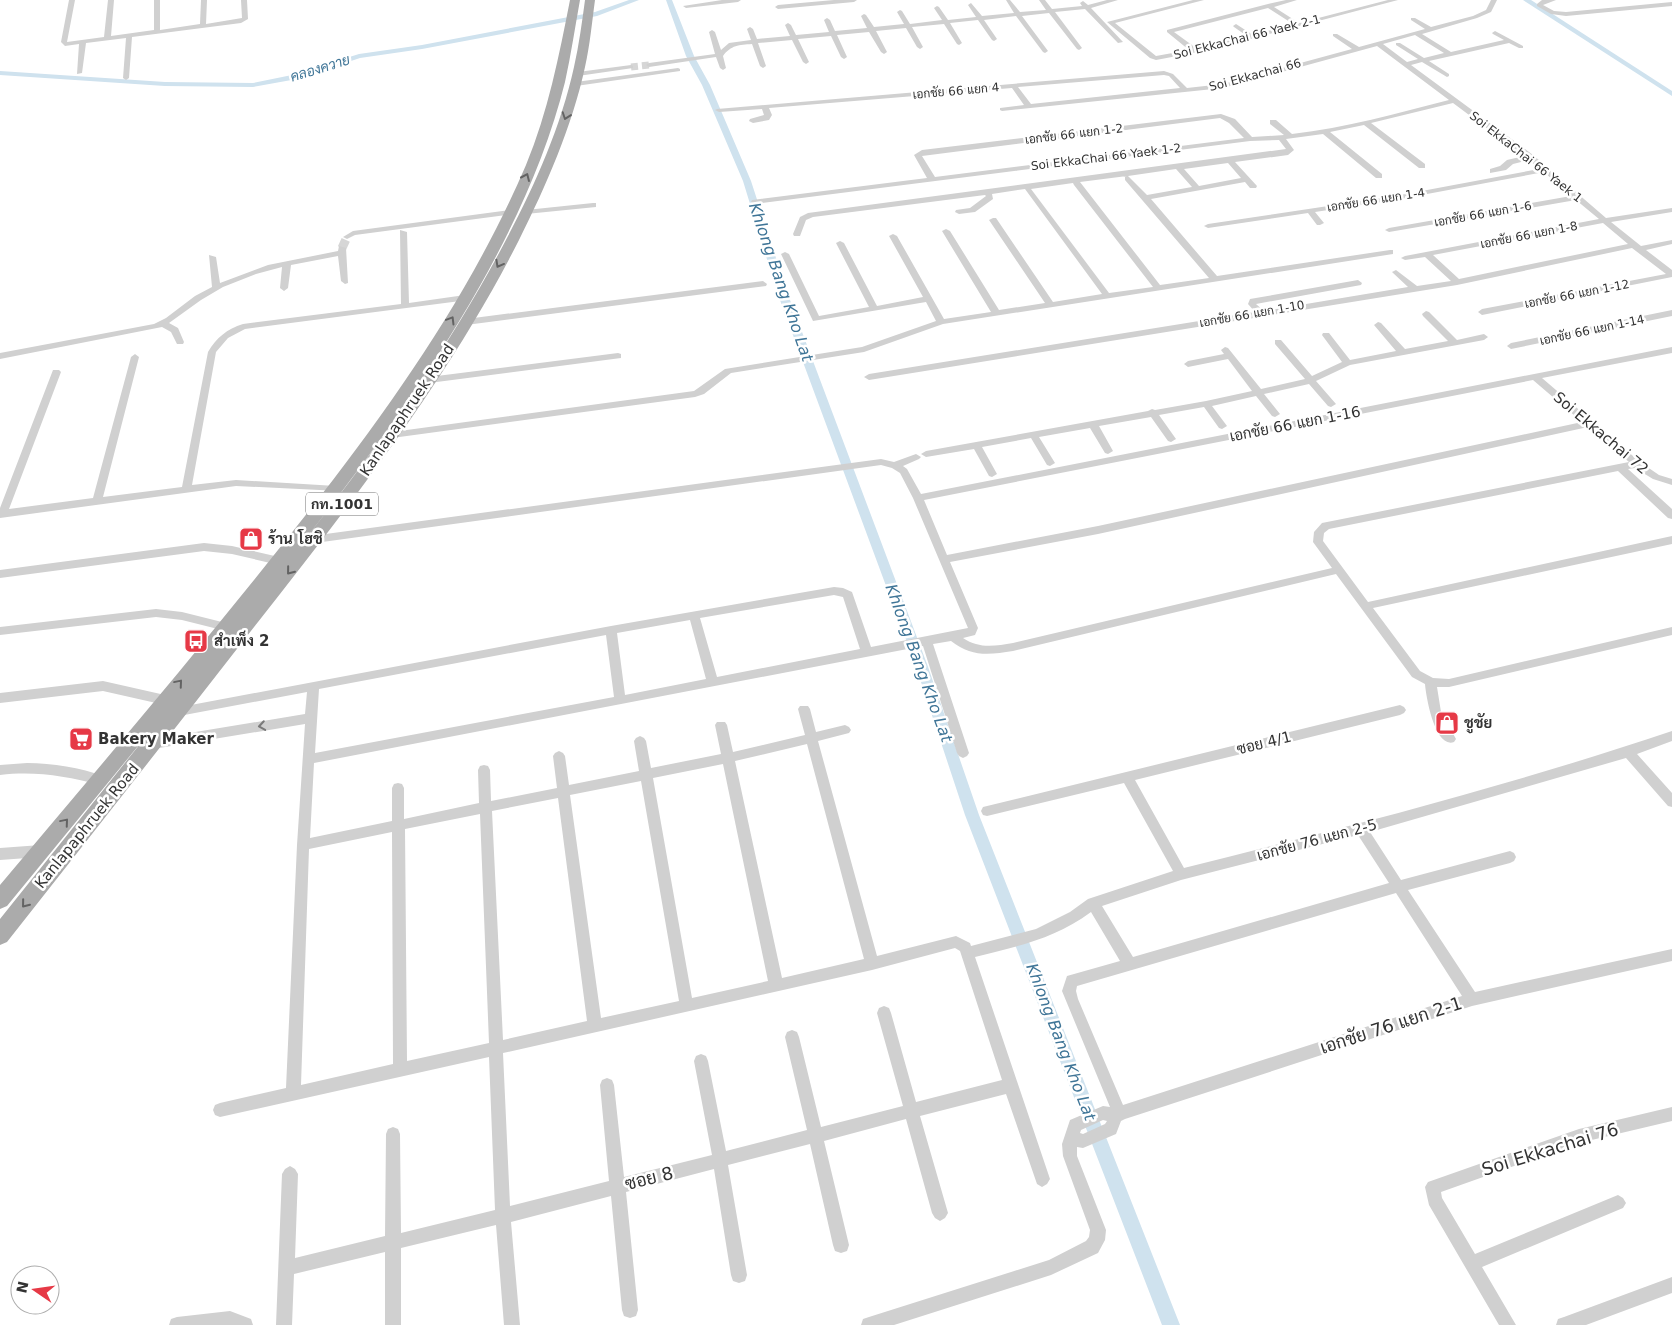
<svg xmlns="http://www.w3.org/2000/svg" width="1672" height="1325" font-family="'DejaVu Sans',Sarabun,sans-serif">
<rect width="100%" height="100%" fill="#fff"/>
<g fill="none" stroke-linecap="round" stroke-linejoin="round">
<g fill="#cfe2ee" fill-rule="evenodd">
<polygon points="629,0 639,0 597,16 422,49 360,58 297,79 253,87 165,86 0,75 0,71 165,82 253,83 292,75 359,54 422,45 595,12"/>
<polygon points="666,0 672,0 694,56 710,85 751,181 787,292 927,664 979,815 1180,1325 1162,1325 965,815 915,664 777,292 743,181 702,85 686,56"/>
<polygon points="1523,0 1531,0 1672,91 1672,96"/>
</g>
<polyline stroke="#d6d6d6" stroke-width="7" stroke-dasharray="7 4" stroke-linecap="butt" points="631,67 649,65"/>
<polyline stroke="#d6d6d6" stroke-width="9" stroke-dasharray="9 4.5" stroke-linecap="butt" points="342,248 347,237"/>
<g fill="#d0d0d0" fill-rule="evenodd">
<polygon points="69,0 75,0 67,42 104,37 108,0 114,0 111,36 154,30 154,0 160,0 160,30 200,24 201,0 207,0 206,24 242,18 241,0 247,0 248,19 241,23 132,37 129,78 126,80 123,78 126,38 86,43 82,73 77,74 79,44 65,46 61,42"/>
<polygon points="722,0 741,0 738,2 686,8 683,6"/>
<polygon points="834,0 857,0 854,2 778,9 775,7 778,5"/>
<path d="M 1006,0 L 1010,0 L 1020,12 L 1046,10 L 1039,0 L 1045,0 L 1052,9 L 1082,6 L 1080,3 L 1083,1 L 1088,5 L 1107,0 L 1118,0 L 1091,8 L 1123,42 L 1118,43 L 1085,9 L 1055,12 L 1082,48 L 1079,50 L 1077,49 L 1049,13 L 1022,16 L 1048,51 L 1045,53 L 1043,52 L 1016,16 L 984,20 L 997,39 L 994,41 L 992,40 L 978,20 L 950,23 L 962,43 L 959,45 L 957,44 L 944,24 L 912,27 L 923,47 L 920,49 L 917,47 L 906,28 L 876,31 L 887,52 L 884,54 L 881,52 L 869,32 L 837,35 L 847,57 L 844,59 L 841,57 L 831,36 L 798,39 L 809,62 L 806,64 L 803,62 L 792,40 L 758,43 L 766,66 L 763,68 L 760,66 L 752,44 C 739,45 731,45 723,56 L 726,68 L 723,70 L 720,68 L 716,57 L 649,67 L 646,65 L 649,63 L 715,54 L 709,32 L 712,30 L 715,32 L 721,50 L 729,43 L 751,40 L 747,29 L 750,27 L 753,29 L 757,39 L 790,36 L 785,25 L 788,23 L 791,25 L 796,35 L 829,32 L 824,20 L 827,18 L 830,20 L 835,31 L 867,28 L 861,16 L 864,14 L 866,15 L 874,27 L 904,24 L 897,12 L 900,10 L 902,11 L 910,24 L 942,20 L 934,8 L 937,6 L 939,7 L 948,20 L 976,17 L 968,5 L 971,3 L 982,16 L 1014,13 Z"/>
<path d="M 1193,0 L 1204,0 L 1115,23 L 1156,56 L 1189,50 L 1167,32 L 1167,30 L 1268,4 L 1286,0 L 1297,0 L 1274,7 L 1299,23 L 1388,0 L 1398,0 L 1209,50 L 1156,60 L 1150,58 L 1107,22 ZM 1268,8 L 1293,24 L 1253,35 L 1236,24 L 1233,26 L 1234,27 L 1247,36 L 1196,48 L 1174,32 Z"/>
<path d="M 1491,0 L 1497,0 L 1491,12 L 1477,18 L 1422,34 L 1451,52 L 1504,40 L 1493,34 L 1492,33 L 1495,31 L 1523,46 L 1523,48 L 1519,48 L 1509,43 L 1429,61 L 1449,74 L 1449,76 L 1447,77 L 1422,62 L 1411,65 L 1533,155 L 1606,218 L 1672,208 L 1672,212 L 1611,222 L 1641,246 L 1672,240 L 1672,244 L 1646,250 L 1672,270 L 1672,277 L 1482,315 L 1478,312 L 1482,309 L 1666,274 L 1632,248 L 1457,285 L 869,380 L 864,377 L 869,374 L 1255,312 L 1248,304 L 1250,299 L 1358,280 L 1362,283 L 1361,285 L 1256,304 L 1264,311 L 1408,287 L 1392,272 L 1396,270 L 1417,286 L 1451,281 L 1425,257 L 1405,260 L 1401,258 L 1405,256 L 1599,219 L 1576,200 L 1389,232 L 1385,230 L 1389,228 L 1571,196 L 1544,172 L 1395,200 L 1315,212 L 1324,223 L 1320,225 L 1317,225 L 1308,213 L 1208,228 L 1204,226 L 1208,224 L 1395,196 L 1539,169 L 1529,160 L 1513,164 L 1506,170 L 1490,173 L 1490,169 L 1500,166 L 1507,160 L 1524,156 L 1453,103 L 1371,123 L 1425,164 L 1425,168 L 1419,168 L 1364,125 L 1330,132 L 1382,174 L 1382,178 L 1376,178 L 1323,134 L 1286,139 L 1294,150 L 1288,155 L 1235,162 L 1257,186 L 1256,188 L 1250,188 L 1245,182 L 1151,199 L 1217,276 L 1390,250 L 1393,250 L 1393,254 L 943,324 L 864,352 L 731,373 L 704,394 L 695,397 L 392,438 L 387,435 L 392,432 L 694,391 L 725,369 L 862,347 L 936,321 L 926,302 L 813,321 L 781,254 L 785,252 L 789,254 L 819,316 L 869,307 L 836,243 L 840,241 L 844,243 L 877,306 L 923,297 L 889,236 L 893,234 L 897,236 L 944,319 L 991,312 L 942,231 L 946,229 L 950,231 L 999,310 L 1045,303 L 989,220 L 993,218 L 996,218 L 1053,302 L 1102,294 L 1025,189 L 992,194 L 993,199 L 975,212 L 959,214 L 955,212 L 956,210 L 970,208 L 986,196 L 985,195 L 813,217 L 806,220 L 800,236 L 794,236 L 793,234 L 800,217 L 808,213 L 1286,149 L 1279,140 L 1250,141 L 755,204 L 751,202 L 752,200 L 927,178 L 914,155 L 922,150 L 1221,114 L 1235,119 L 1252,137 L 1284,135 L 1270,124 L 1270,120 L 1276,120 L 1292,134 C 1346,128 1397,113 1449,100 L 1377,46 L 1223,88 L 1002,111 L 1000,110 L 1000,108 L 1024,105 L 1012,88 L 769,108 L 772,115 L 769,120 L 753,123 L 749,121 L 750,119 L 764,115 L 762,109 L 719,112 L 715,110 L 717,109 L 1164,71 L 1173,74 L 1187,88 L 1223,84 L 1352,49 L 1333,36 L 1333,34 L 1337,34 L 1359,47 L 1425,29 L 1411,20 L 1411,18 L 1415,18 L 1431,27 L 1473,16 L 1486,10 ZM 1415,35 L 1444,53 L 1424,58 L 1400,43 L 1396,43 L 1396,45 L 1418,59 L 1407,62 L 1383,44 ZM 1164,75 L 1169,76 L 1180,88 L 1031,104 L 1018,87 ZM 1220,118 L 1229,123 L 1244,138 L 935,177 L 922,156 ZM 1228,163 L 1241,178 L 1199,186 L 1184,169 ZM 1176,169 L 1192,187 L 1147,195 L 1128,176 ZM 1125,176 L 1125,180 L 1209,278 L 1160,285 L 1080,182 L 1127,176 ZM 1073,183 L 1074,185 L 1153,287 L 1109,293 L 1031,189 ZM 1603,223 L 1628,244 L 1459,279 L 1433,255 Z"/>
<polygon points="1542,0 1556,0 1543,5 1554,11 1566,12 1672,2 1672,6 1566,16 1551,14 1537,6 1537,4"/>
<polygon points="631,65 633,66 633,68 578,76 575,74 578,72"/>
<polygon points="678,68 680,69 680,71 576,86 573,84 576,82"/>
<polygon points="593,203 596,203 596,207 526,214 522,212 526,210"/>
<polygon points="510,210 513,210 513,214 355,235 347,239 343,237 353,231"/>
<path d="M 400,230 L 407,232 L 409,303 L 465,295 L 469,298 L 468,300 L 245,329 L 228,338 L 216,352 L 192,485 L 236,480 L 336,486 L 340,487 L 341,489 L 340,491 L 236,486 L 0,518 L 0,508 L 53,370 L 59,370 L 61,372 L 9,509 L 93,498 L 131,357 L 135,354 L 139,357 L 103,497 L 182,487 L 208,352 C 216,338 227,329 243,324 L 401,304 Z"/>
<polygon points="339,246 346,248 348,283 345,284 341,281 338,256 291,265 288,288 284,291 280,288 282,267 256,274 223,287 201,300 169,323 178,328 184,342 183,344 177,344 171,332 162,327 0,359 0,353 154,324 166,318 195,296 212,287 209,255 216,257 220,283 268,265 338,251"/>
<polygon points="763,281 767,284 766,286 466,325 462,322 466,319"/>
<polygon points="1672,310 1672,316 1511,349 1507,346 1511,343"/>
<polygon points="1426,311 1429,312 1457,340 1484,334 1488,337 1484,340 1350,365 1316,381 1336,404 1331,407 1328,406 1309,384 1264,394 1280,414 1275,417 1272,416 1256,396 1212,406 1227,426 1222,429 1219,428 1204,407 1159,415 1176,439 1171,442 1168,441 1151,417 1099,426 1113,451 1108,454 1105,453 1090,428 1039,437 1055,463 1050,466 1047,465 1031,438 982,447 997,474 992,477 989,476 974,449 926,457 921,454 926,451 1148,411 1152,409 1155,410 1206,401 1252,391 1228,359 1188,367 1184,364 1188,361 1224,354 1221,350 1225,347 1228,348 1261,389 1305,379 1275,344 1275,340 1281,340 1312,376 1342,362 1322,335 1323,333 1329,333 1350,360 1396,351 1374,325 1378,322 1381,323 1405,349 1448,341 1423,316 1422,314"/>
<path d="M 1672,347 L 1672,353 L 1542,378 L 1640,462 L 1659,475 L 1672,479 L 1672,485 L 1653,479 L 1635,468 L 1628,469 L 1672,509 L 1672,519 L 1668,518 L 1618,471 L 1329,529 L 1324,533 L 1323,541 L 1368,602 L 1672,536 L 1672,544 L 1373,608 L 1420,671 L 1433,678 L 1449,679 L 1672,627 L 1672,635 L 1449,687 L 1437,687 L 1441,712 L 1456,739 L 1454,742 C 1435,749 1426,697 1425,684 L 1412,677 L 1336,574 L 1013,651 C 989,655 971,657 951,641 L 933,644 L 969,753 L 967,756 L 963,758 L 959,756 L 957,753 L 923,646 L 314,763 L 310,838 L 392,821 L 392,788 L 394,784 L 398,783 L 402,784 L 404,788 L 404,819 L 479,803 L 478,770 L 480,766 L 484,765 L 488,766 L 490,770 L 491,801 L 557,788 L 553,756 L 555,753 L 559,751 L 563,753 L 565,756 L 569,785 L 639,771 L 634,741 L 636,738 L 640,736 L 644,738 L 646,741 L 651,768 L 721,754 L 715,725 L 717,722 L 725,722 L 727,725 L 733,752 L 805,735 L 798,709 L 800,706 L 808,706 L 810,709 L 816,732 L 845,725 L 849,727 L 851,730 L 849,733 L 818,741 L 877,956 L 956,936 L 970,943 L 971,946 L 1036,929 L 1070,912 L 1088,899 L 1173,871 L 1124,783 L 987,816 L 983,815 L 981,811 L 983,807 L 1400,705 L 1404,707 L 1406,710 L 1404,713 L 1400,715 L 1135,780 L 1184,868 C 1348,827 1512,785 1672,731 L 1672,741 L 1637,754 L 1672,793 L 1672,807 L 1668,806 L 1626,758 L 1370,832 L 1401,880 L 1510,851 L 1514,853 L 1516,857 L 1514,861 L 1510,863 L 1408,890 L 1475,992 L 1672,949 L 1672,961 L 1472,1006 L 1125,1119 L 1121,1121 L 1116,1134 L 1083,1148 L 1077,1147 L 1077,1156 L 1106,1230 L 1105,1240 L 1098,1253 L 1051,1275 L 894,1325 L 861,1325 L 863,1319 L 869,1317 L 1049,1260 L 1086,1241 L 1089,1237 L 1090,1230 L 1063,1156 L 1062,1144 L 1070,1120 L 1103,1106 L 1110,1107 L 1062,991 L 1067,976 L 1120,961 L 1091,912 C 1054,939 1019,946 975,957 L 1050,1179 L 1047,1184 L 1042,1187 L 1037,1184 L 1006,1094 L 920,1116 L 948,1213 L 945,1218 L 940,1221 L 935,1218 L 932,1213 L 906,1119 L 824,1141 L 849,1245 L 847,1251 L 841,1253 L 835,1251 L 833,1245 L 810,1144 L 728,1165 L 747,1275 L 745,1281 L 739,1283 L 733,1281 L 731,1275 L 714,1169 L 626,1192 L 638,1310 L 636,1316 L 630,1318 L 624,1316 L 622,1310 L 611,1196 L 511,1222 L 520,1325 L 504,1325 L 496,1225 L 401,1248 L 401,1325 L 385,1325 L 385,1252 L 294,1274 L 292,1325 L 276,1325 L 282,1174 L 285,1169 L 290,1166 L 295,1169 L 298,1174 L 295,1258 L 385,1236 L 386,1134 L 388,1129 L 393,1127 L 398,1129 L 400,1134 L 401,1233 L 495,1210 L 489,1057 L 220,1117 L 215,1115 L 213,1110 L 215,1105 L 220,1103 L 286,1088 L 297,845 L 305,724 L 153,749 L 149,747 L 147,744 L 149,741 L 153,739 L 305,714 L 307,692 L 179,716 L 175,714 L 173,711 L 175,708 L 611,626 L 834,587 L 843,588 L 852,592 L 871,647 L 968,628 L 913,498 L 900,473 L 892,468 L 881,465 L 315,543 L 311,542 L 310,539 L 311,536 L 881,459 L 894,462 L 916,454 L 921,457 L 919,459 L 903,466 L 907,469 L 921,494 ZM 1533,380 L 1582,422 L 1098,526 L 947,555 L 924,500 ZM 1588,427 L 1629,462 L 1322,523 L 1314,532 L 1313,542 L 1332,568 L 1013,643 C 995,646 979,649 963,638 L 975,635 L 978,628 L 950,562 L 1098,534 ZM 834,595 L 843,597 L 860,649 L 717,677 L 700,618 ZM 690,620 L 706,679 L 625,695 L 617,633 ZM 606,635 L 614,697 L 315,753 L 319,689 ZM 807,744 L 864,959 L 782,978 L 735,761 ZM 723,764 L 768,981 L 692,998 L 653,778 ZM 641,781 L 679,1001 L 601,1018 L 570,795 ZM 558,798 L 587,1021 L 503,1040 L 492,811 ZM 480,814 L 489,1043 L 407,1061 L 405,829 ZM 392,832 L 393,1064 L 301,1085 L 309,849 ZM 1358,835 L 1389,883 L 1133,957 L 1102,906 L 1181,880 ZM 1396,893 L 1462,996 L 1123,1105 L 1078,999 L 1076,991 L 1077,986 ZM 955,948 L 960,951 L 1002,1080 L 916,1102 L 891,1013 L 889,1008 L 884,1006 L 879,1008 L 877,1013 L 903,1106 L 821,1127 L 799,1037 L 797,1032 L 792,1030 L 787,1032 L 785,1037 L 807,1130 L 726,1151 L 708,1061 L 706,1056 L 701,1054 L 696,1056 L 694,1061 L 712,1155 L 624,1177 L 614,1085 L 612,1080 L 607,1078 L 602,1080 L 600,1085 L 609,1181 L 510,1206 L 503,1053 L 872,970 ZM 1103,1120 L 1107,1121 L 1105,1124 L 1083,1134 L 1080,1133 L 1081,1130 Z"/>
<polygon points="618,353 621,354 621,358 429,383 424,380 429,377"/>
<polygon points="204,543 232,546 279,557 284,561 279,565 232,554 204,551 0,578 0,570"/>
<polygon points="156,609 182,612 226,623 231,627 226,631 182,620 156,617 0,635 0,627"/>
<polygon points="103,681 165,695 169,697 171,700 169,703 165,705 103,691 0,703 0,693"/>
<path d="M 27,763 C 53,763 80,768 104,776 L 106,780 L 104,784 L 100,785 C 66,776 35,771 0,775 L 0,765 Z"/>
<polygon points="41,845 45,847 47,851 45,855 41,857 0,860 0,848"/>
<polygon points="1672,1107 1672,1121 1579,1143 1441,1192 1442,1198 1475,1254 1618,1195 1623,1198 1626,1203 1623,1208 1482,1267 1516,1325 1499,1325 1429,1205 1425,1187 1428,1182 1579,1129"/>
<polygon points="1672,1277 1672,1293 1586,1325 1556,1325 1558,1319 1564,1317"/>
<polygon points="230,1311 251,1319 253,1325 169,1325 171,1319 177,1317"/>
</g>
<path fill="#ababab" fill-rule="evenodd" d="M 570,0 L 580,0 C 575,27 571,55 565,82 C 522,254 397,423 288,561 C 370,458 448,352 508,236 C 536,183 561,126 574,67 C 579,45 582,22 585,0 L 595,0 C 592,22 590,45 585,67 C 572,127 546,186 519,240 C 449,378 353,501 258,622 C 175,729 91,835 7,942 L 0,945 L 0,919 L 152,729 L 7,906 L 0,909 L 0,885 C 85,784 171,683 254,580 C 358,451 460,319 526,165 C 548,112 559,56 570,0 Z"/>
</g>
<defs><path id="oneway-chevron" d="M-2-3.5L2.5 0L-2 3.5" fill="none" stroke-width="1.6" stroke-linecap="round" stroke-linejoin="round" transform="scale(1.25)"/></defs>
<g stroke="#636363">
<use href="#oneway-chevron" transform="translate(566 116) rotate(109)"/>
<use href="#oneway-chevron" transform="translate(526 177) rotate(-66)"/>
<use href="#oneway-chevron" transform="translate(499 264) rotate(119)"/>
<use href="#oneway-chevron" transform="translate(451 320) rotate(-59)"/>
<use href="#oneway-chevron" transform="translate(290 571) rotate(129)"/>
<use href="#oneway-chevron" transform="translate(179 683) rotate(-50)"/>
<use href="#oneway-chevron" transform="translate(65 822) rotate(-50)"/>
<use href="#oneway-chevron" transform="translate(25 904) rotate(129)"/>
</g>
<use stroke="#7a7a7a" href="#oneway-chevron" transform="translate(262 726) rotate(171)"/>
<defs>
<g id="shop-square" transform="scale(1.25)"><rect x="-9" y="-9" width="18" height="18" rx="4" fill="#e63946" stroke="#fff"/><path d="M-5-2.5h2.3a2.7 3.5 0 0 1 5.4 0H5L5.5 6h-11ZM-1.5-2.5h3a1.5 2.3 0 0 0-3 0Z" fill="#fff"/></g>
<g id="bus-square" transform="scale(1.25)"><rect x="-9" y="-9" width="18" height="18" rx="4" fill="#e63946" stroke="#fff"/><path d="M-5-6H5V4H4V6H2V4H-2V6H-4V4H-5ZM-3.5-4V0h7V-4ZM-3.5 1.2v1.5H-2V1.2ZM2 1.2v1.5H3.5V1.2Z" fill="#fff"/></g>
<g id="supermarket-square" transform="scale(1.25)"><rect x="-9" y="-9" width="18" height="18" rx="4" fill="#e63946" stroke="#fff"/><path d="M-6-5.5h2.5l.6 2H6L4.5 2H-2.5L-4.4-4H-6ZM-1.5 3.2a1.3 1.3 0 1 0 .1 0ZM3 3.2a1.3 1.3 0 1 0 .1 0Z" fill="#fff"/></g>
</defs>
<g fill-rule="evenodd">
<use href="#shop-square" x="251" y="539"/>
<use href="#bus-square" x="196" y="641"/>
<use href="#shop-square" x="1447" y="723"/>
<use href="#supermarket-square" x="81" y="739"/>
</g>
<g text-anchor="middle" dominant-baseline="central" stroke-width="5" stroke-linejoin="round" paint-order="stroke">
<g font-size="12" fill="#333" stroke="#fff">
<text transform="translate(1247 37) rotate(-14)">Soi EkkaChai 66 Yaek 2-1</text>
<text transform="translate(1255 75) rotate(-15)">Soi Ekkachai 66</text>
<text transform="translate(956 91) rotate(-5)">เอกชัย 66 แยก 4</text>
<text transform="translate(1074 134) rotate(-7)">เอกชัย 66 แยก 1-2</text>
<text transform="translate(1106 157) rotate(-7)">Soi EkkaChai 66 Yaek 1-2</text>
<text transform="translate(1526 157) rotate(38)">Soi EkkaChai 66 Yaek 1</text>
<text transform="translate(1376 200) rotate(-9)">เอกชัย 66 แยก 1-4</text>
<text transform="translate(1483 214) rotate(-10)">เอกชัย 66 แยก 1-6</text>
<text transform="translate(1529 235) rotate(-11)">เอกชัย 66 แยก 1-8</text>
<text transform="translate(1577 294) rotate(-11)">เอกชัย 66 แยก 1-12</text>
<text transform="translate(1252 314) rotate(-10)">เอกชัย 66 แยก 1-10</text>
<text transform="translate(1592 330) rotate(-12)">เอกชัย 66 แยก 1-14</text>
</g>
<g font-size="14" font-style="italic" fill="#3f7597" stroke="#fff">
<text transform="translate(320 68) rotate(-17)">คลองควาย</text>
</g>
<rect fill="#fff" stroke="#707070" stroke-width="1" x="306" y="492.5" width="72" height="23" rx="4"/>
<g font-size="14" font-weight="bold" fill="#333">
<text x="342" y="504">กท.1001</text>
</g>
<g font-size="15" fill="#333" stroke="#fff">
<text transform="translate(407 410) rotate(-56)">Kanlapaphruek Road</text>
<text transform="translate(1295 424) rotate(-11)">เอกชัย 66 แยก 1-16</text>
<text transform="translate(1601 433) rotate(40)">Soi Ekkachai 72</text>
<text transform="translate(1264 743) rotate(-14)">ซอย 4/1</text>
<text transform="translate(87 826) rotate(-51)">Kanlapaphruek Road</text>
<text transform="translate(1317 840) rotate(-15)">เอกชัย 76 แยก 2-5</text>
</g>
<g font-size="15" font-weight="bold" fill="#333" stroke="#fff" text-anchor="start">
<text x="268" y="539">ร้าน โฮชิ</text>
<text x="214" y="641">สำเพ็ง 2</text>
<text x="1464" y="723">ชูชัย</text>
<text x="98" y="739">Bakery Maker</text>
</g>
<g font-size="16" font-style="italic" fill="#3f7597" stroke="#fff">
<text transform="translate(781 282) rotate(71)">Khlong Bang Kho Lat</text>
<text transform="translate(919 663) rotate(70)">Khlong Bang Kho Lat</text>
<text transform="translate(1061 1042) rotate(69)">Khlong Bang Kho Lat</text>
</g>
<g font-size="18" fill="#333" stroke="#fff">
<text transform="translate(1391 1025) rotate(-18)">เอกชัย 76 แยก 2-1</text>
<text transform="translate(1550 1149) rotate(-17)">Soi Ekkachai 76</text>
<text transform="translate(649 1178) rotate(-14)">ซอย 8</text>
</g>
</g>
<g transform="translate(35 1290) rotate(283)"><circle r="24" fill="#ffffff" stroke="#adadad"/>
<path d="M0-4L9 19L0 12L-9 19Z" fill="#e63946"/>
<text y="-8" font-size="14" font-weight="bold" text-anchor="middle" fill="#333333">N</text>
</g>
</svg>
